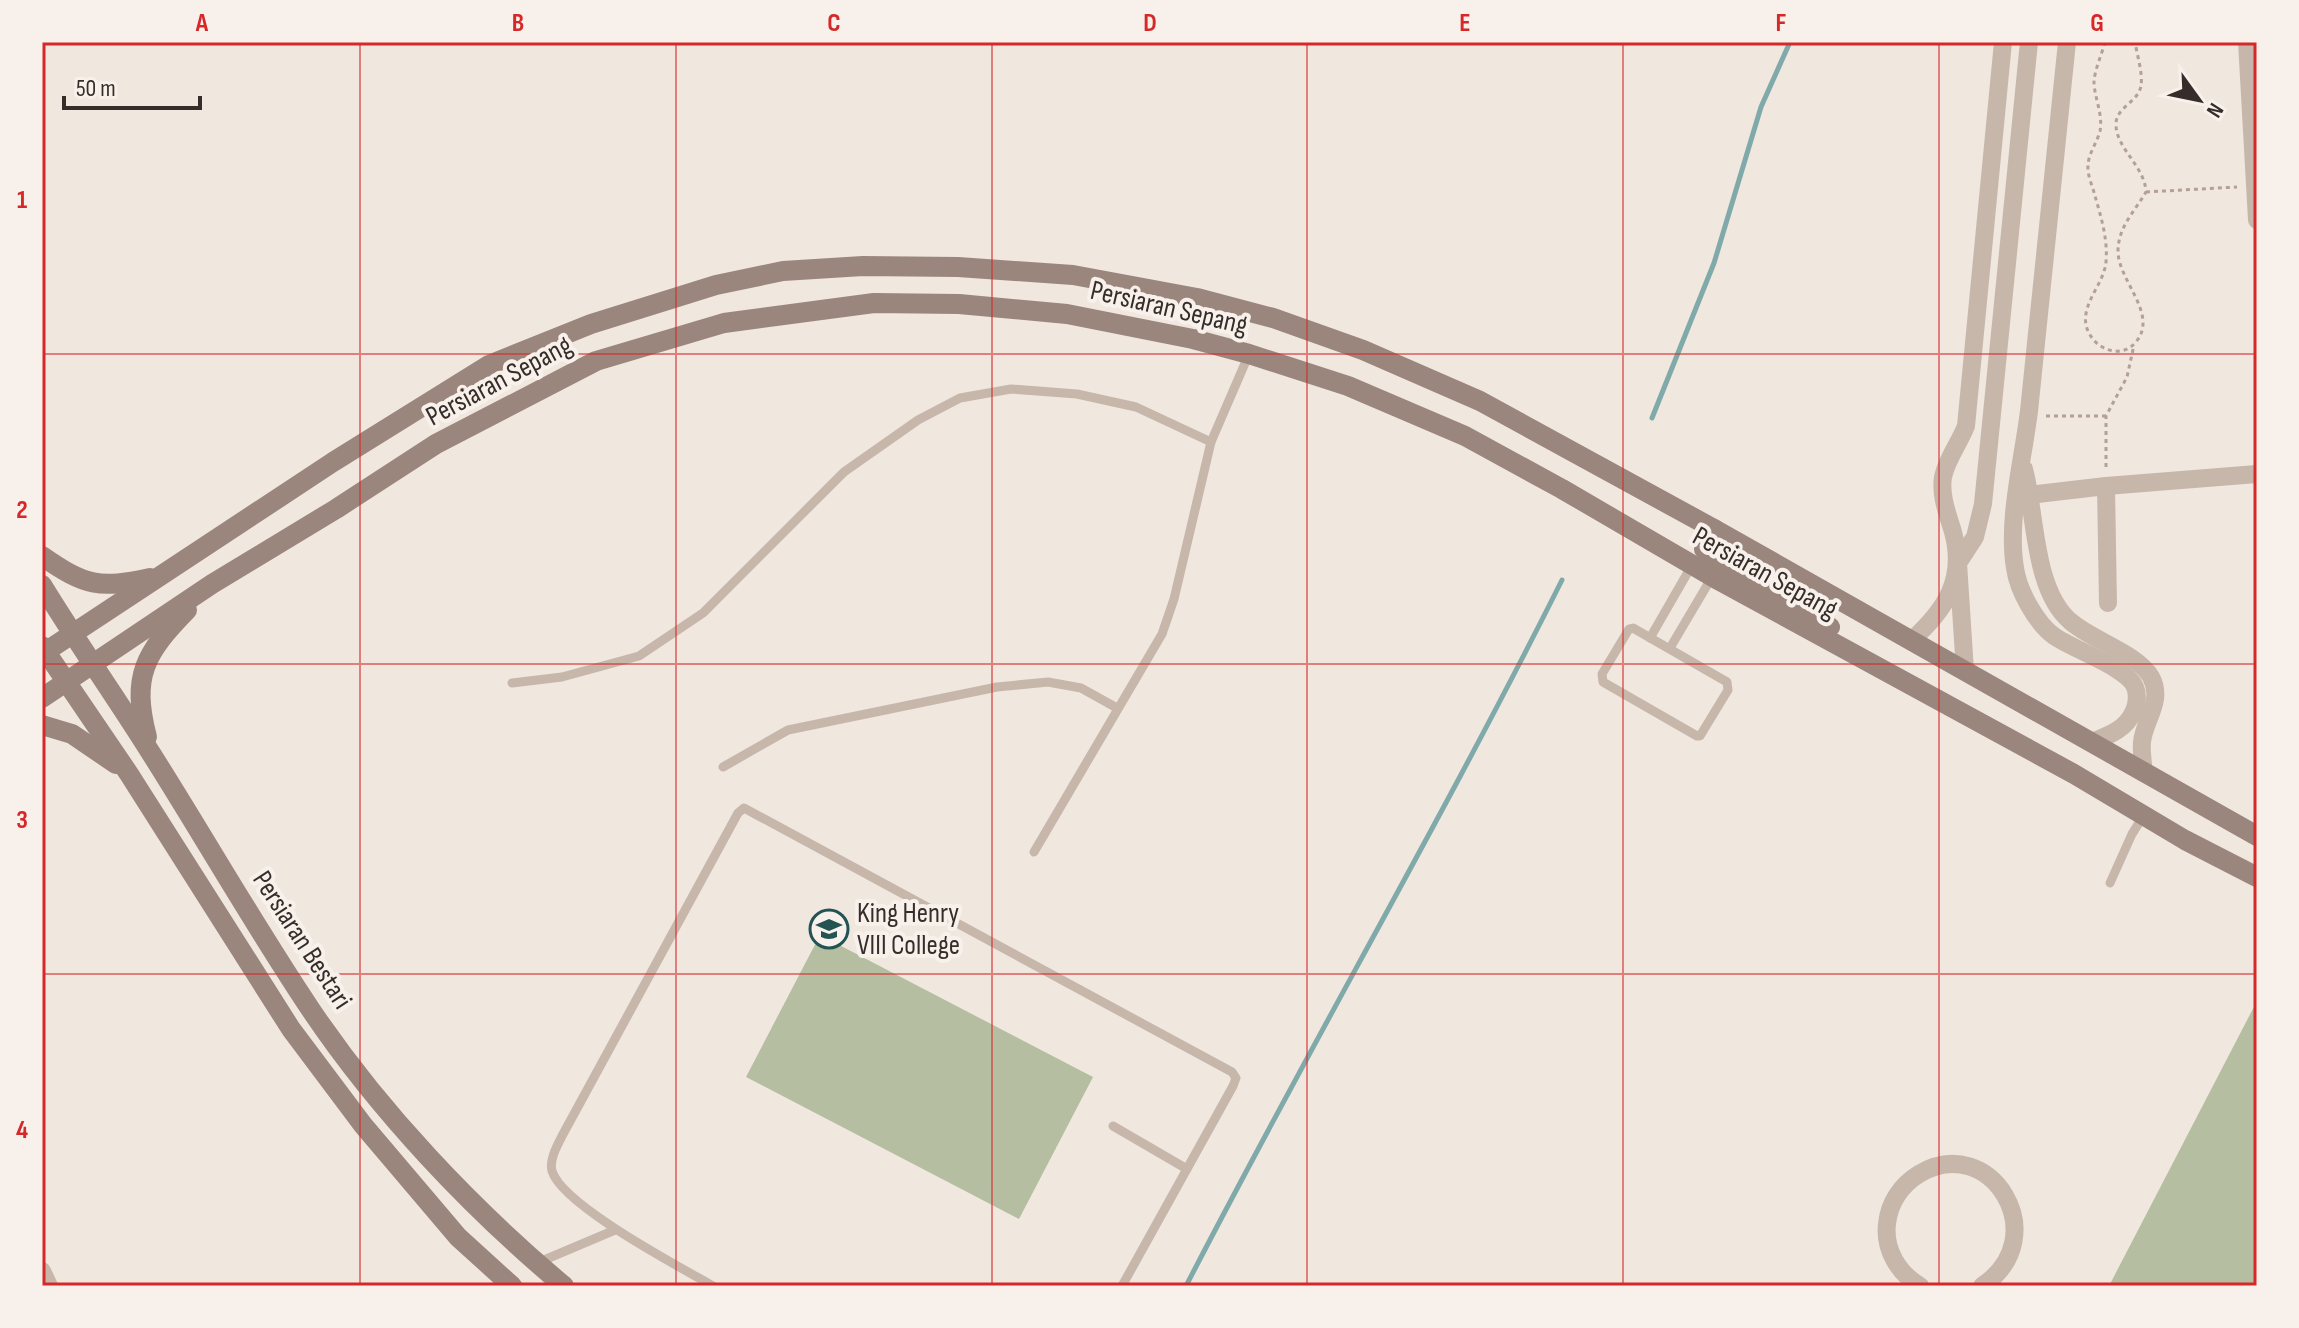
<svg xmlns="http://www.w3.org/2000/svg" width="2299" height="1328" font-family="'Sofia Sans Condensed',sans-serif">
<rect width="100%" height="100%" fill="#f0e7df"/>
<g fill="#b5bea0">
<polygon points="820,935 1093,1077 1019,1219 746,1077"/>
<polygon points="2257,1001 2257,1286 2109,1286"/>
</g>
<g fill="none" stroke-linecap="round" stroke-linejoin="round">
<g stroke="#80aaaa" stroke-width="5">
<polyline points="1652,418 1714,263 1761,107 1790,42"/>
<path d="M 1186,1286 C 1308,1049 1443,818 1562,580"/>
</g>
<g stroke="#b3a196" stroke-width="3" stroke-dasharray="4 4" stroke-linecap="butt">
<path d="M 2105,42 C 2102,54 2094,71 2094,83 C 2095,100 2103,114 2100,131 C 2097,143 2088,154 2088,166 C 2087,175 2093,187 2095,196 C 2101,217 2108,239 2106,262 C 2104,284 2082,302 2086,325 C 2091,348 2120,361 2136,342 C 2159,314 2118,281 2118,251 C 2118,227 2135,211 2146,192 C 2145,166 2115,148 2116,123 C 2117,107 2138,102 2141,86 C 2143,73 2137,55 2135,42"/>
<polyline points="2146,192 2237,187"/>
<polyline points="2046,416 2106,416"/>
<polyline points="2106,467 2106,416 2127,377 2134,345"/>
</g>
<g stroke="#c7b7ab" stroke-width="9">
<polygon points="1633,628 1727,682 1728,690 1700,736 1697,736 1603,682 1602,674 1629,629"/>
<polyline points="1650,638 1692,565"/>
<polyline points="1670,648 1712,577"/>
<polyline points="512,683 562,677 639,656 703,613 844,472 918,420 960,398 1011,389 1077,394 1136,407 1211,442"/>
<polyline points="723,767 788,730 997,687 1048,682 1081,688 1117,708"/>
<polyline points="1034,852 1162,634 1174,599 1211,442 1249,354"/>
<polyline points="2110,883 2132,834 2144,815"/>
<polyline points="1113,1126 1187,1169"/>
<polyline points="537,1263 615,1230"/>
<path d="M 713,1286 C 680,1267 562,1205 552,1171 C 549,1160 557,1146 562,1136 L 738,813 L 744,808 L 1232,1072 L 1236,1078 L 1233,1086 L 1122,1286"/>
</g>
<g stroke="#c7b7ab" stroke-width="18">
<path d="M 2067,42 C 2054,165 2042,288 2029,411 C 2023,460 2007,520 2015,568 C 2018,590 2036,623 2054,636 C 2072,649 2128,668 2135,687 C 2138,694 2137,704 2134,711 C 2126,729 2110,735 2092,742"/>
<polyline points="2247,42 2257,220"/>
<path d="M 2024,469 C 2036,513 2033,589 2070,621 C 2091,640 2137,653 2151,677 C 2164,701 2144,720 2142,742 C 2141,752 2143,763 2144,773"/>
<polyline points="2106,486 2108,603"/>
<polyline points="2020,496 2106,486 2257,474"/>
<path d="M 1911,641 C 1945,610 1966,580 1953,532 C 1948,515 1940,496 1943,477 C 1947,458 1959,444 1966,426 L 2003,42"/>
<polyline points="1965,671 1958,563 1975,537 1983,504 2029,42"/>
<polyline points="42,1271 49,1286"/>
<path d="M 1920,1286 C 1898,1273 1884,1249 1887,1224 C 1889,1203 1901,1185 1919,1174 C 1990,1131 2056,1237 1982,1286"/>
</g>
<g stroke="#9b867d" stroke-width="20">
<polyline points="1714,529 1705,541 1704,549 1710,556 1830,627"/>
<path d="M 42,556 C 85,586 99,589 150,578"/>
<path d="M 42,585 C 78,644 118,700 154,758 C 207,842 256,928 311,1010 C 379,1111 471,1208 564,1286"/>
<polyline points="42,646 129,774 291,1029 363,1125 458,1237 512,1286"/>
<polyline points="42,654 333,462 489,365 591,324 716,285 783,271 863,266 958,267 1073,275 1197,298 1273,318 1363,350 1480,401 1714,529 2257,836"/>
<polyline points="42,698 212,584 336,509 436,444 596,361 724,323 874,303 959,304 1067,314 1193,339 1249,354 1348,386 1465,436 1562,489 1720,581 2074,774 2185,840 2257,877"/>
<polyline points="42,725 72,734 116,764"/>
<path d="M 147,737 C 131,676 145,653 187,610"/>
</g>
</g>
<path fill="none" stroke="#d62828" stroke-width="2" stroke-opacity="0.55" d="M 360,42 L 360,1286M 676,42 L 676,1286M 992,42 L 992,1286M 1307,42 L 1307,1286M 1623,42 L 1623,1286M 1939,42 L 1939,1286M 42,354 L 2257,354M 42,664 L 2257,664M 42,974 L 2257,974"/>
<defs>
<g id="school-ring" transform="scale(2)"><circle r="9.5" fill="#f8f1eb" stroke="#235353" stroke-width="1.5"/><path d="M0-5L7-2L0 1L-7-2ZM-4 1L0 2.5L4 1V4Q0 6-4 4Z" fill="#235353"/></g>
</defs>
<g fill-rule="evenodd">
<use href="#school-ring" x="829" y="929"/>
</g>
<g text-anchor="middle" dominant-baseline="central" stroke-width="8" stroke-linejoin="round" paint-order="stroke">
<g font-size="28" fill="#362d2a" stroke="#f8f1eb">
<text transform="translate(1169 308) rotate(13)">Persiaran Sepang</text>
<text transform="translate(499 381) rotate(-28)">Persiaran Sepang</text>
<text transform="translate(1765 573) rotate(29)">Persiaran Sepang</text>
<text transform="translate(302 940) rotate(57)">Persiaran Bestari</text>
</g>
<g font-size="28" fill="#362d2a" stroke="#f8f1eb" text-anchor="start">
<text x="857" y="913">King Henry<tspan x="857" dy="32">VIII College</tspan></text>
</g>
</g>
<rect width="2299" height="1328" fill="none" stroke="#f8f1eb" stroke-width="88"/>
<g transform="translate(2199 100) rotate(123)" stroke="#f8f1eb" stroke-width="6" paint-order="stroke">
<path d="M0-6L14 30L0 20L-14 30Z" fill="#362d2a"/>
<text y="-12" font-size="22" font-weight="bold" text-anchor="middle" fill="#362d2a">N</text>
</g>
<path d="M64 96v12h136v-12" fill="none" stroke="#362d2a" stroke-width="4"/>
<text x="76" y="96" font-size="24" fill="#362d2a" stroke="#f8f1eb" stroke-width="6" paint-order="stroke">50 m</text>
<rect x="44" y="44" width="2211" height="1240" fill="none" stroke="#d62828" stroke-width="3"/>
<g font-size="26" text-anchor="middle" font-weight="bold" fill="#d62828">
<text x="202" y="31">A</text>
<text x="518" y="31">B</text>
<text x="834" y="31">C</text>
<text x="1150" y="31">D</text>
<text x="1465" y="31">E</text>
<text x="1781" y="31">F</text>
<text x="2097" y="31">G</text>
<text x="22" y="208">1</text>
<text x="22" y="518">2</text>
<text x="22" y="828">3</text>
<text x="22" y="1138">4</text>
</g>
</svg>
